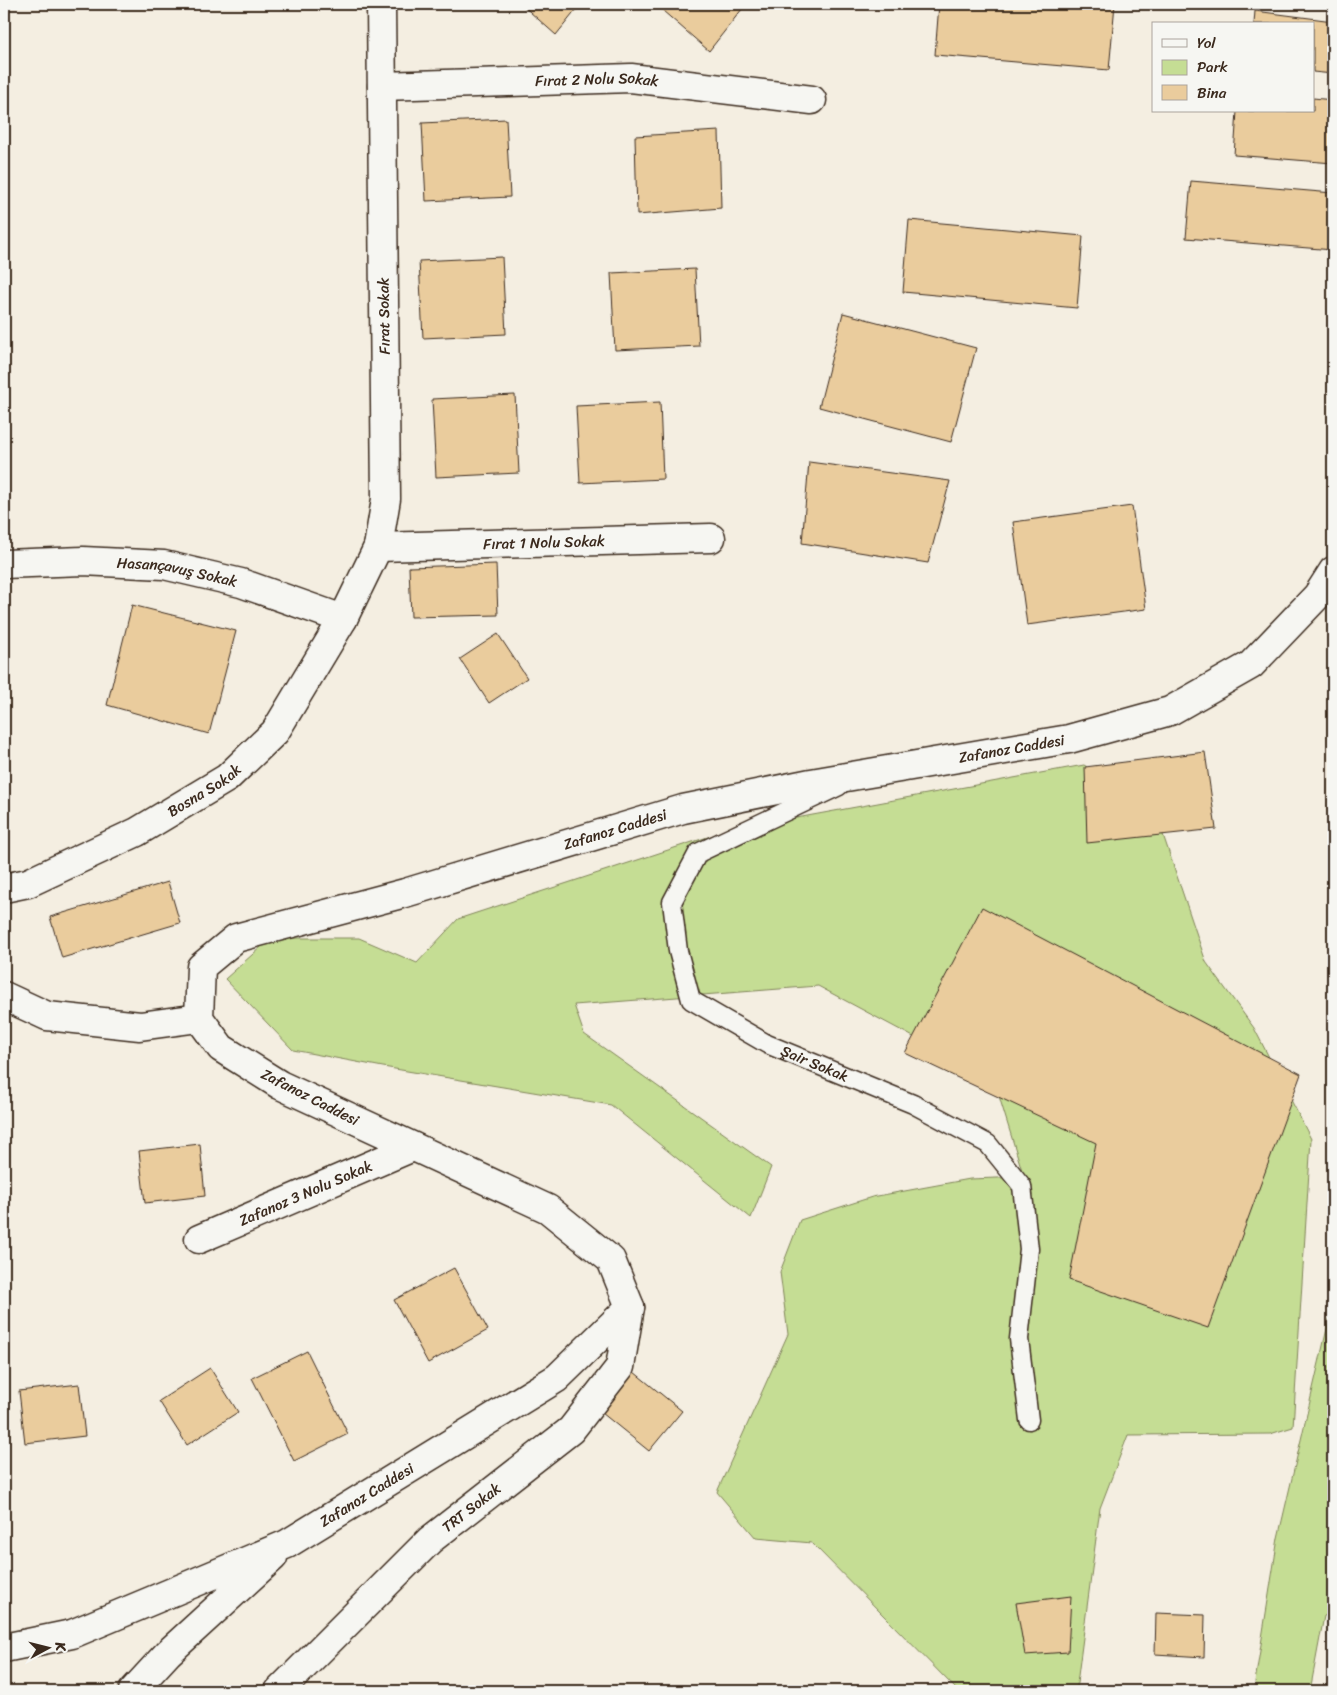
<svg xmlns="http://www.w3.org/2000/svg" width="1337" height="1695" font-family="Sriracha,sans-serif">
<rect width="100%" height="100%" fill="#f4eee1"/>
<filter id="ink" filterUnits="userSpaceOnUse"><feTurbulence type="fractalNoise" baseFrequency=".02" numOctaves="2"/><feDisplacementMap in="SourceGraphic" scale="10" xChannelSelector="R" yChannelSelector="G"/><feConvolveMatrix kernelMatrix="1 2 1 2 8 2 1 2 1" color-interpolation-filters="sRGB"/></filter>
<g filter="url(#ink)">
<g fill="#c5dd94" stroke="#808459">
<polygon points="1084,765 1155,811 1206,962 1254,1028 1311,1139 1293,1427 1270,1434 1128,1435 1100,1508 1076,1691 958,1691 812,1543 756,1538 717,1492 788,1334 780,1272 800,1220 872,1197 970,1179 1024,1177 994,1080 818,986 574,1005 584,1034 771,1167 751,1218 611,1105 383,1067 293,1050 225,979 271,938 359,938 417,963 458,919 726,831"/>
<polygon points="1333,1303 1333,1612 1324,1616 1310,1691 1257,1691 1255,1682 1278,1538"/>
</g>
<g fill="#eacc9d" stroke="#3b2a1e">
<polygon points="521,4 581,4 556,35"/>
<polygon points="655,4 746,4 709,51"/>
<polygon points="939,4 1115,4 1109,70 935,55"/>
<polygon points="1255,11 1333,21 1333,74 1313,72 1313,24 1254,24"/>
<polygon points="1313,98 1333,100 1333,163 1234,155 1237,111 1313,111"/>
<polygon points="506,119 510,197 426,201 422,123"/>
<polygon points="719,131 721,208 637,215 635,136"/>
<polygon points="1191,181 1333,193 1333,250 1186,238"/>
<polygon points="909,220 1083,236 1077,308 903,292"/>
<polygon points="502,257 506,334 423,338 419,261"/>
<polygon points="695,269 699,346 615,350 611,273"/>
<polygon points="843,313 976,348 951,442 819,407"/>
<polygon points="515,395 519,473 436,477 432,399"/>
<polygon points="660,402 663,479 580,483 576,406"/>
<polygon points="809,462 950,481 928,563 802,543"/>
<polygon points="1132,506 1146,609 1027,625 1013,522"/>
<polygon points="496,564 498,615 411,617 409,567"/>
<polygon points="132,605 236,631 209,734 107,705"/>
<polygon points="498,634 527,678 489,703 460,659"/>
<polygon points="1205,752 1216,829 1087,843 1085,767"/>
<polygon points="168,882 180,923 62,958 50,917"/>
<polygon points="982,907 1301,1074 1208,1328 1069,1280 1096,1143 905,1053"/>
<polygon points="200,1144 205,1196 145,1203 139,1151"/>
<polygon points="454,1268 488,1330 428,1363 394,1300"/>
<polygon points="307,1351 348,1434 294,1461 252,1378"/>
<polygon points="210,1368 238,1412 187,1445 159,1401"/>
<polygon points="634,1372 682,1411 649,1451 602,1413"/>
<polygon points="79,1384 85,1436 25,1443 19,1391"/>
<polygon points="1071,1596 1068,1652 1025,1655 1016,1603"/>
<polygon points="1156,1613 1205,1615 1204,1657 1155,1654"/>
</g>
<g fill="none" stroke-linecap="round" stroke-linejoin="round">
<g stroke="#3b2a1e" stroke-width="21">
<g id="lane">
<path id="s1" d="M 839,786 L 698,853 L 672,902 L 678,951 L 691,1000 L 767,1044 L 913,1104 L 988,1144 L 1022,1186 L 1029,1249 L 1019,1339 L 1029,1420"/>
</g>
</g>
<g stroke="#3b2a1e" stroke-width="31">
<g id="street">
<path id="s2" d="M 382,86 L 631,78 L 812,100"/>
<path id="s3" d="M 378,547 L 711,538"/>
<path id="s4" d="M 4,564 L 83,561 L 164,565 L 241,583 L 343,619"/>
<path id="s5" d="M 4,888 L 28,883 L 137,832 L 227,778 L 275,732 L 343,619 L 378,547 L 386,499 L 381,4"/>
<polyline points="4,996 47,1016 140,1026 199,1018"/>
<path id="s6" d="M 199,1239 L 413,1147"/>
<path id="s7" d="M 279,1691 L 430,1540 L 571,1430 L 620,1367 L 630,1307"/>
</g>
</g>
<g stroke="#3b2a1e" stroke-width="31">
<g id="secondary">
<path id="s8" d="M 4,1648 L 72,1634 L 287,1544 L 557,1378 L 630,1307 L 611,1260 L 548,1209 L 280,1085 L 221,1048 L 199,1018 L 201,967 L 236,938 L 405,893 L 683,809 L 811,783 L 1069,739 L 1170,711 L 1251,665 L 1317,596 L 1333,571"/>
<polyline points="133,1691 168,1653 273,1557"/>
</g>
</g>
<use href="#lane" stroke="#f6f6f2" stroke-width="18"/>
<use href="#street" stroke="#f6f6f2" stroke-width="28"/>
<use href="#secondary" stroke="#f6f6f2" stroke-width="28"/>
</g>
</g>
<g text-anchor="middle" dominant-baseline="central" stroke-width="4.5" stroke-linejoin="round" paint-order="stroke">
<g font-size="15" fill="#3b2a1e" stroke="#f6f6f2">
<text stroke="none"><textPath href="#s2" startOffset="215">Fırat 2 Nolu Sokak</textPath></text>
<text transform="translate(384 316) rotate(-91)">Fırat Sokak</text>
<text stroke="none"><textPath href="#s3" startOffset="166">Fırat 1 Nolu Sokak</textPath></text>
<text stroke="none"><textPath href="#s4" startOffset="174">Hasançavuş Sokak</textPath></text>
<text stroke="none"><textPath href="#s8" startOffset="2151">Zafanoz Caddesi</textPath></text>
<text stroke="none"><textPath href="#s5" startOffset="224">Bosna Sokak</textPath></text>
<text stroke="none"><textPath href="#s8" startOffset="1746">Zafanoz Caddesi</textPath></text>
<text stroke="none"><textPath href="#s1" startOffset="451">Şair Sokak</textPath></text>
<text transform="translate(310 1097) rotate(27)">Zafanoz Caddesi</text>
<text stroke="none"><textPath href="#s6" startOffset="116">Zafanoz 3 Nolu Sokak</textPath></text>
<text stroke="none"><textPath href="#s8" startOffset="396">Zafanoz Caddesi</textPath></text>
<text stroke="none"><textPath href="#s7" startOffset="266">TRT Sokak</textPath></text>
</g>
</g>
<rect width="1337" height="1695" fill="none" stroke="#f6f6f2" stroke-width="20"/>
<rect x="10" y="10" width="1317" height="1675" fill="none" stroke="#3b2a1e" stroke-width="2" filter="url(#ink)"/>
<rect x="1152" y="22" width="162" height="90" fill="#f6f6f2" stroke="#aba49d"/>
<rect x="1162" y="39" width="25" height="8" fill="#f6f6f2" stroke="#aba49d"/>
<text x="1197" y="48" font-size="15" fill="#3b2a1e">Yol</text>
<rect x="1162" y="60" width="25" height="15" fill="#c5dd94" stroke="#aba49d"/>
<text x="1197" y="72" font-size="15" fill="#3b2a1e">Park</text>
<rect x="1162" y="85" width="25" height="15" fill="#eacc9d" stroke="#aba49d"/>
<text x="1197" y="98" font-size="15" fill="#3b2a1e">Bina</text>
<g transform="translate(48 1648) rotate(83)" stroke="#f6f6f2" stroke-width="4" paint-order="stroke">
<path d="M0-4L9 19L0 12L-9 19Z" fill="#3b2a1e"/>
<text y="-8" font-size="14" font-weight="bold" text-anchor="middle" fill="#3b2a1e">K</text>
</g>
</svg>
